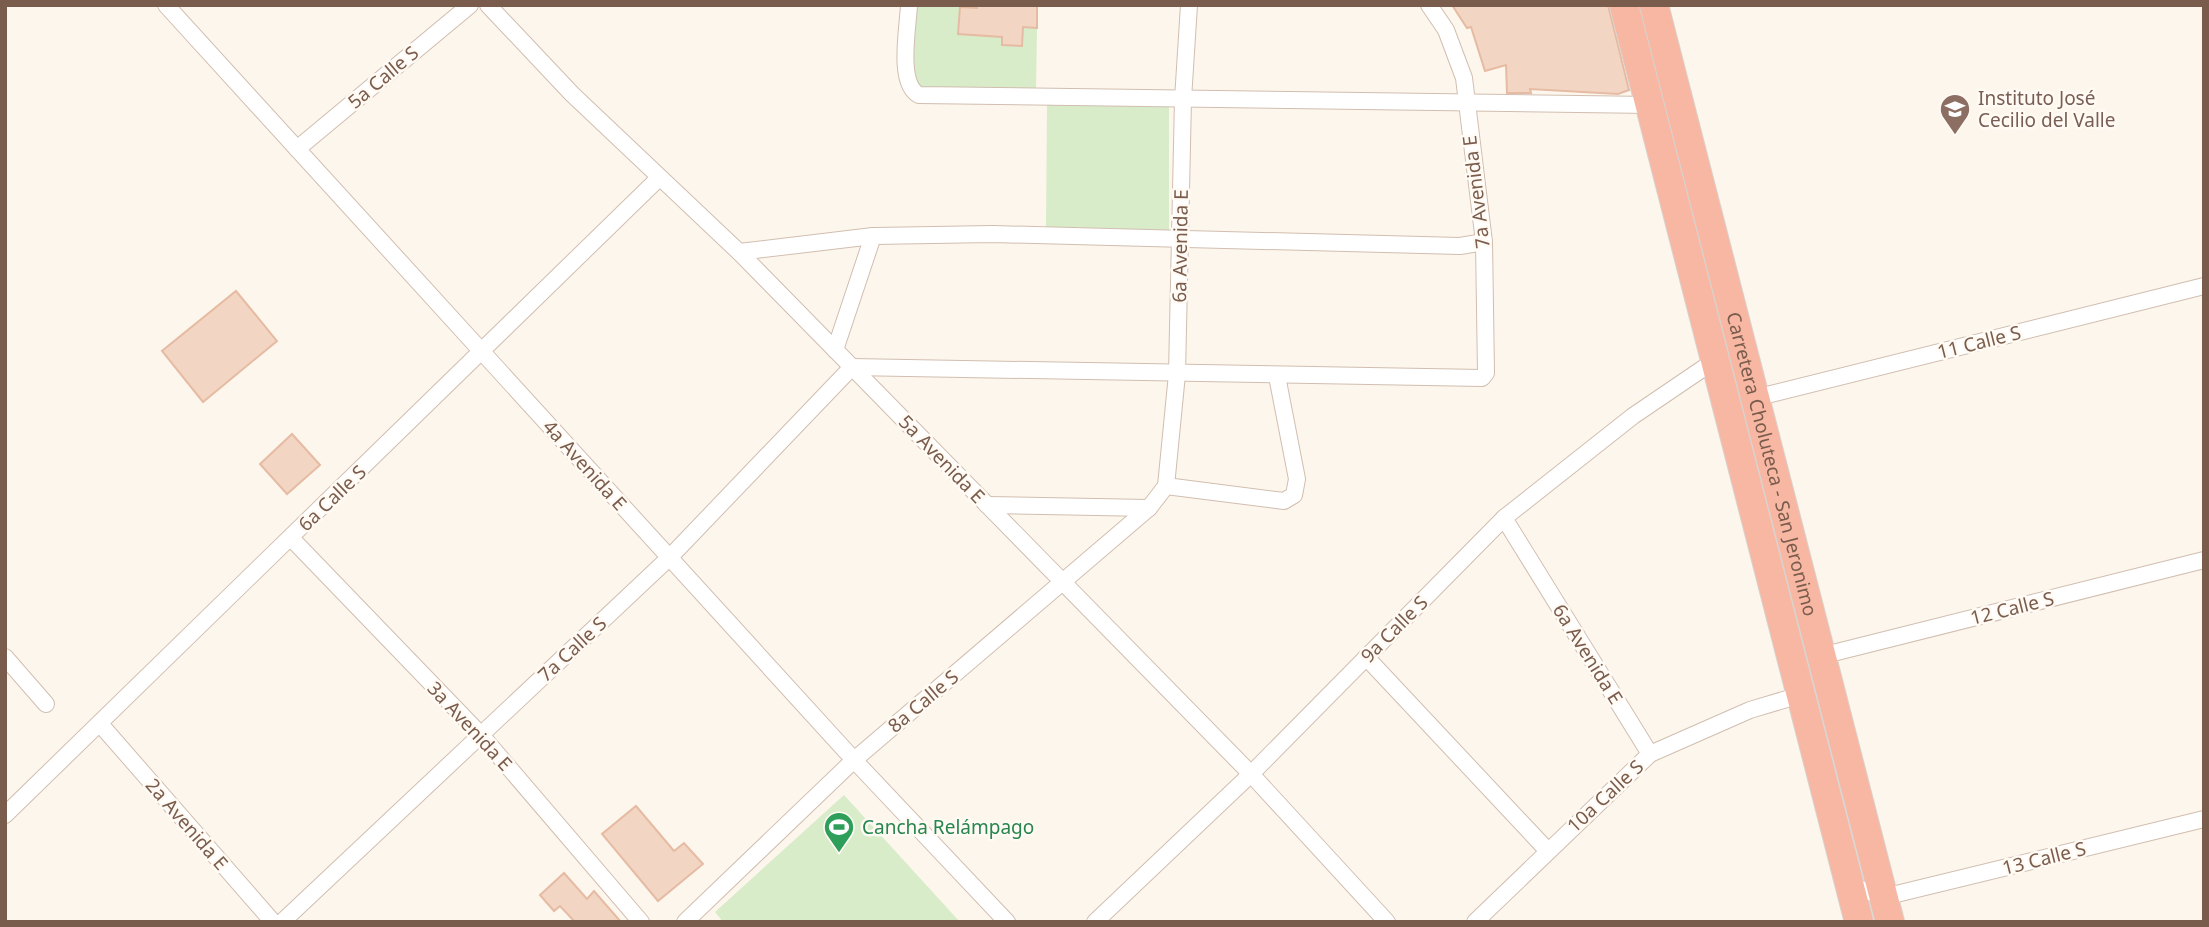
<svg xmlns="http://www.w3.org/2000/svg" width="2209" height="927" font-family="'Noto Sans',sans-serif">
<rect width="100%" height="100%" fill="#fdf6ec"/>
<g fill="#d8ecc9">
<path d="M 913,5 L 977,5 L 977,8 L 960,7 L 958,34 L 1002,37 L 1002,45 L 1022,46 L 1023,27 L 1037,28 L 1036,91 L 923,89 C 903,72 913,29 913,5 Z"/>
<polygon points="1047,105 1169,106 1169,230 1046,227"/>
<polygon points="844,795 960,922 723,922 715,912"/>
</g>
<g fill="#f3d5c3" stroke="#e6bba3" stroke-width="2">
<polygon points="977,5 1037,5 1037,28 1023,27 1022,46 1002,45 1002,37 958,34 960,7 977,8"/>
<polygon points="1452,5 1608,5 1629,90 1618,94 1530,89 1531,93 1507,93 1506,65 1485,71 1471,27 1467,28"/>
<polygon points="236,291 277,341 203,402 162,351"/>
<polygon points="292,434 320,465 287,494 260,464"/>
<polygon points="636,806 674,851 684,843 703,864 658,901 602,834"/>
<polygon points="564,873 587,899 594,891 621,922 575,922 560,906 554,911 540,895"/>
</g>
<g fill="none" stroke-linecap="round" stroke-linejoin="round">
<g stroke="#d1beb0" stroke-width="18">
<g id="street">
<polyline points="166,5 854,760 1007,922"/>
<polyline points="488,5 572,94 739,252 852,367 1251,774 1387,922"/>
<path d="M 909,5 C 908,28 897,84 919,95 L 1650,105"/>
<polyline points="297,149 470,5"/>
<polyline points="739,252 873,236 993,234 1460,246 1484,242"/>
<polyline points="835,350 873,236"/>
<polyline points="1755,398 2204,286"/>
<polyline points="1166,486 1177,374 1183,99 1189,5"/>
<polyline points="1166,486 1284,501 1294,495 1297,479 1277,376"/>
<polyline points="987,505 1149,508"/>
<polyline points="1504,518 1650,754"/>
<polyline points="291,538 481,735 641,922"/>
<polyline points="1821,656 2204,560"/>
<polyline points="5,657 46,704"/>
<polyline points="1366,657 1547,850"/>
<polyline points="101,725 273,922"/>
<polyline points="5,815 658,179"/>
<polyline points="1849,885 1884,897 2204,819"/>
<polyline points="282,922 670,557 852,367 1482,378 1486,373 1484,242 1464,78 1446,30 1429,5"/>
<polyline points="685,922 854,760 1149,508 1166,486"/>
<polyline points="1095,922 1251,774 1504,518 1633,416 1714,361"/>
<polyline points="1475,922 1650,754 1750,710 1800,695"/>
</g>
</g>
<g stroke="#dad1cd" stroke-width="30">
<g id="highway">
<polyline points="1624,5 1859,922"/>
<path id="s1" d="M 1654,5 L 1890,922"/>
</g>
</g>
<use href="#street" stroke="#fff" stroke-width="16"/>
<use href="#highway" stroke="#f7b7a3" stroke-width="28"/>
</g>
<defs>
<g id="school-pin" transform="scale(1.575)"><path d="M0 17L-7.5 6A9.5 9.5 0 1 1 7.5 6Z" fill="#8d6e63" stroke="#fffaf3"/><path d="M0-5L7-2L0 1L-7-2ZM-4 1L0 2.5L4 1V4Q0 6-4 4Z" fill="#fff"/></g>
<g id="stadium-pin" transform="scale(1.575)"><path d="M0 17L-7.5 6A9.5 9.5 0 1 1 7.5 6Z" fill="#2e9e5b" stroke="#fffaf3"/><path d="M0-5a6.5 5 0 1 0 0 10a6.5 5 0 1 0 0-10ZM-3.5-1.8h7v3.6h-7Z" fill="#fff"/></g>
</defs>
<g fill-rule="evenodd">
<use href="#school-pin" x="1955" y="109"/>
<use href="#stadium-pin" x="839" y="827"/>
</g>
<g text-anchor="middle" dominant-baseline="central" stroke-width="5" stroke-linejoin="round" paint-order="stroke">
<g font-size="19" fill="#7a5c4d" stroke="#fffaf3">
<text transform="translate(383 77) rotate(-40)">5a Calle S</text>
<text transform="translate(1476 192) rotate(-97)">7a Avenida E</text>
<text transform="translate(1180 246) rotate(-89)">6a Avenida E</text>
<text transform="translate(1979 342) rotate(-14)">11 Calle S</text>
<text transform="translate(942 459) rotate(46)">5a Avenida E</text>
<text stroke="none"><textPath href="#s1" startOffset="474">Carretera Choluteca - San Jeronimo</textPath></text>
<text transform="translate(585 465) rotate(48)">4a Avenida E</text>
<text transform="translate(332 498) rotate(-44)">6a Calle S</text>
<text transform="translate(2012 608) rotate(-14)">12 Calle S</text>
<text transform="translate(1394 629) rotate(-45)">9a Calle S</text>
<text transform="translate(572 649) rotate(-43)">7a Calle S</text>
<text transform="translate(1588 654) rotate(58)">6a Avenida E</text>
<text transform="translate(923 701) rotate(-40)">8a Calle S</text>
<text transform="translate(470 726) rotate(47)">3a Avenida E</text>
<text transform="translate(1605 796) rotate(-43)">10a Calle S</text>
<text transform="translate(187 824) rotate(49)">2a Avenida E</text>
<text transform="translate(2044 858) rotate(-14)">13 Calle S</text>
</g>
<g font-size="19" fill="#785e54" stroke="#fffaf3" text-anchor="start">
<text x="1978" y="98">Instituto José<tspan x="1978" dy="22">Cecilio del Valle</tspan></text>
</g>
<g font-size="19" fill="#27864d" stroke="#fffaf3" text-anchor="start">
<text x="862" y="827">Cancha Relámpago</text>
</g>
</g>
<rect width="2209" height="927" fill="none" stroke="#7a5c4d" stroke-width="14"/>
</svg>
